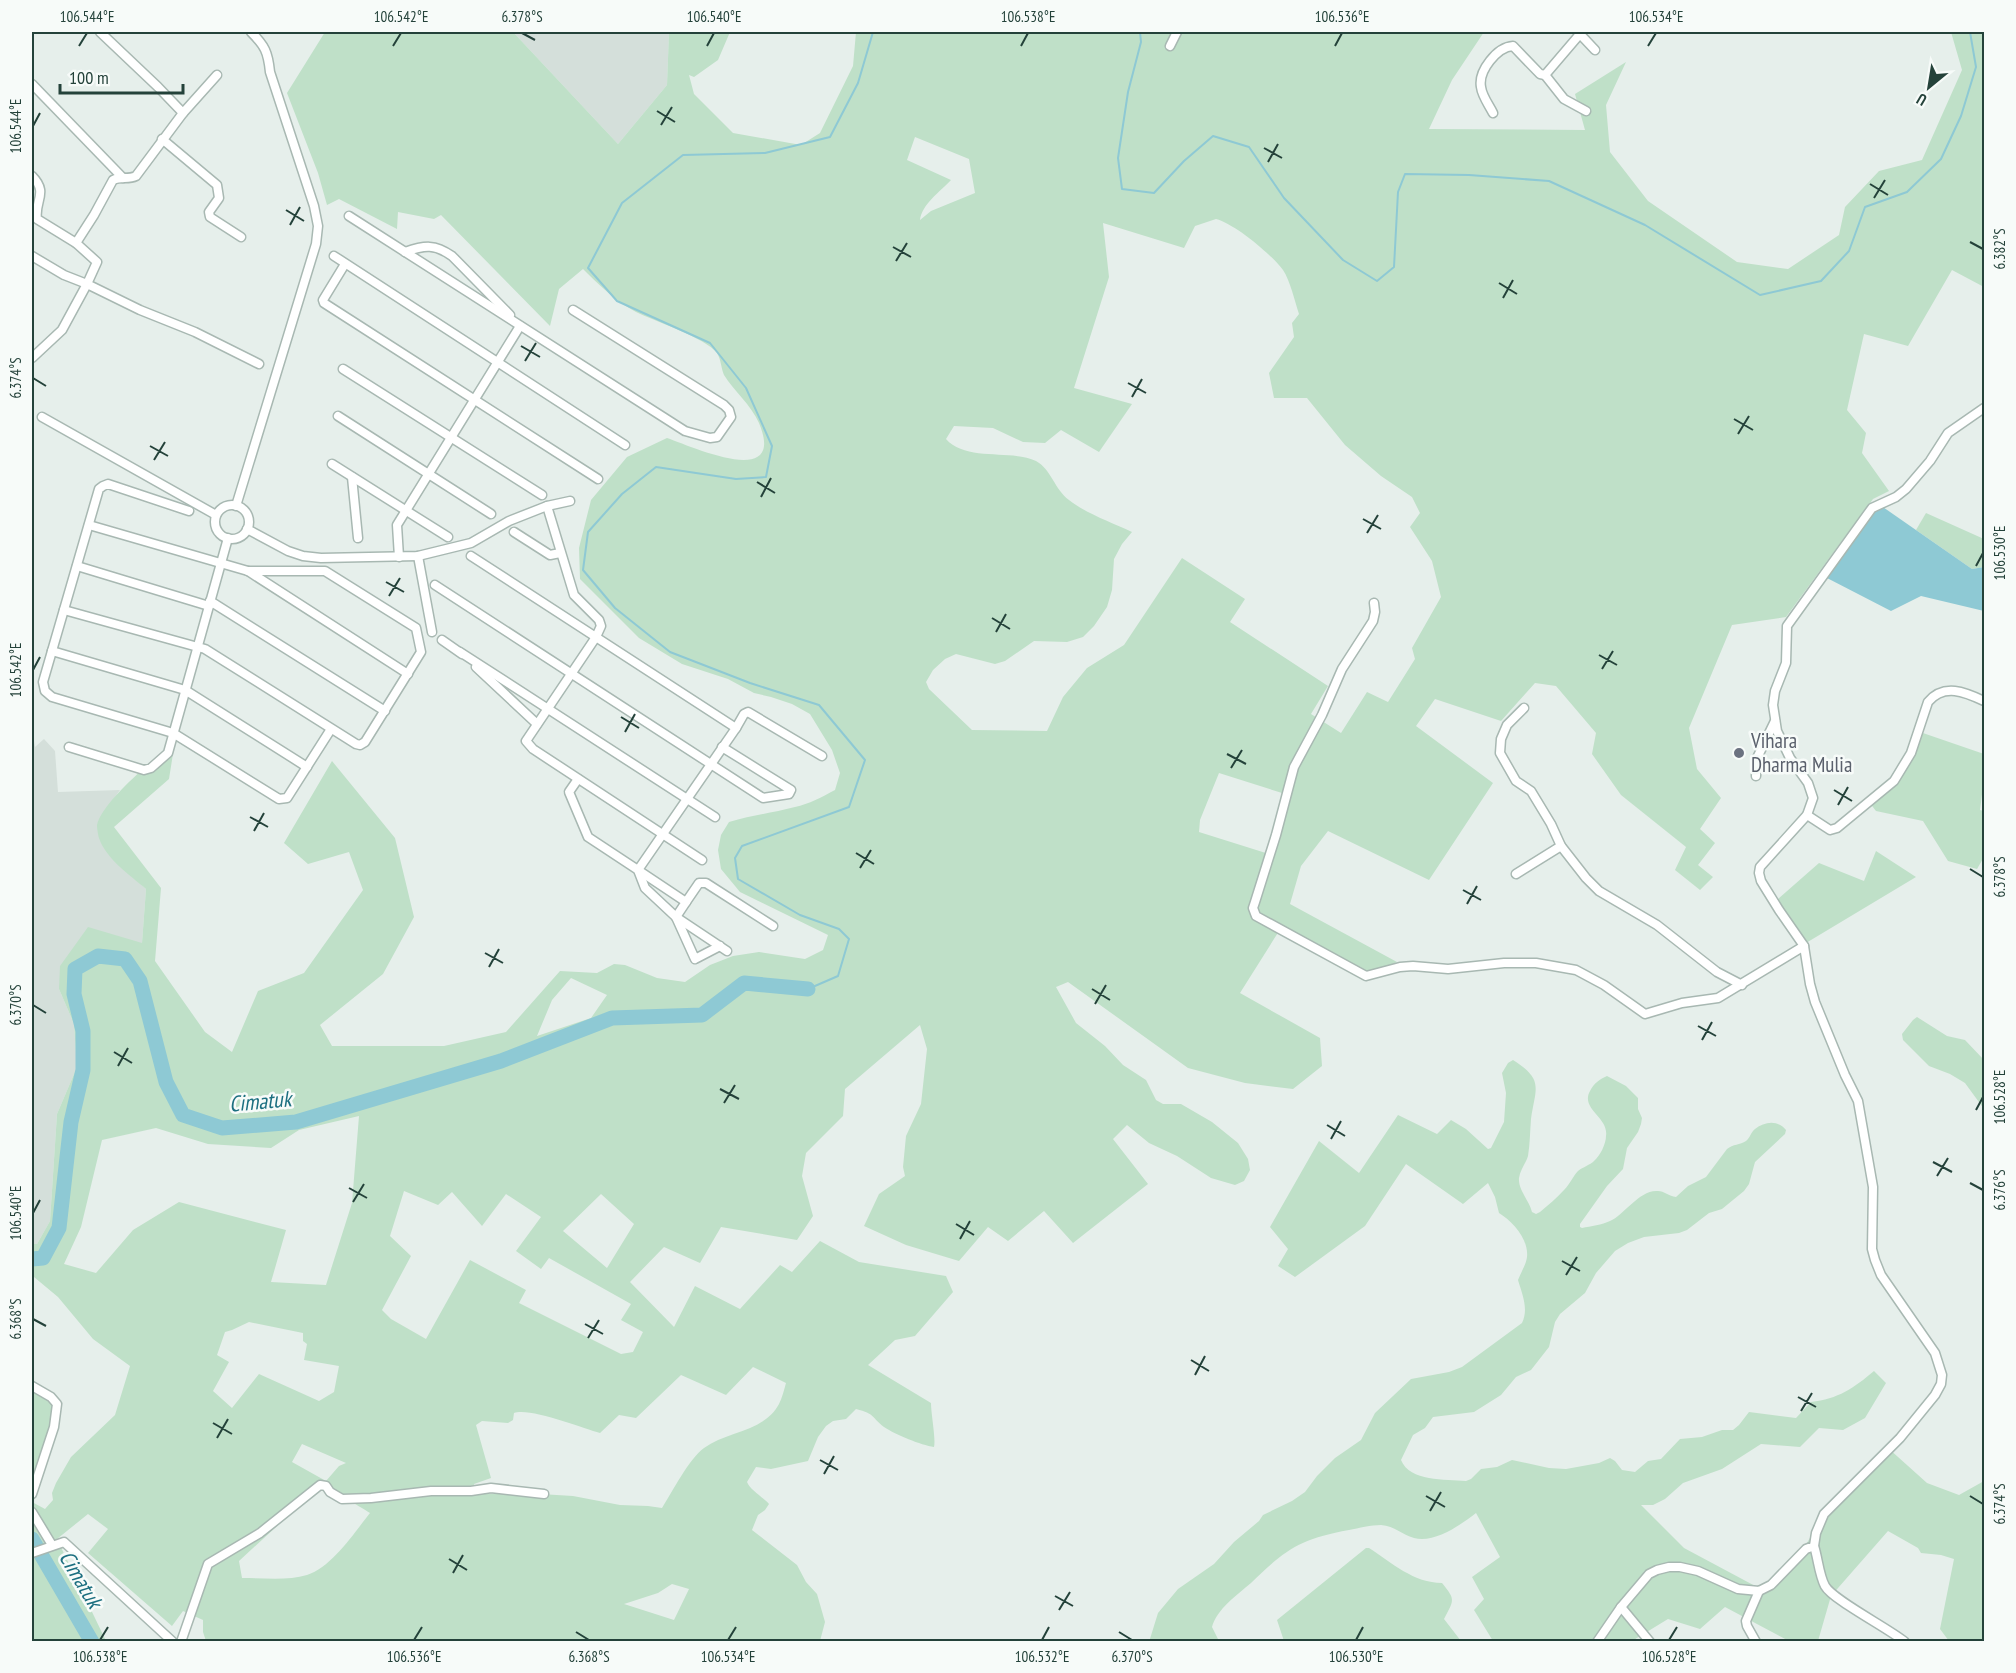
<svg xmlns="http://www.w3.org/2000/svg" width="2016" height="1673" font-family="'PT Sans Narrow',sans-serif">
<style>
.built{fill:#d4dfda}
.green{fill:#bfe0c8;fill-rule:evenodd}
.water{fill:#8ec9d4}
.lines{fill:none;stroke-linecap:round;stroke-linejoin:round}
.stream{stroke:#8ec9d4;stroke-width:2}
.river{stroke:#8ec9d4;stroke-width:15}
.minor-casing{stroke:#a8b8b2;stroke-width:11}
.minor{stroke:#fff;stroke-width:8}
.ticks{fill:none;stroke:#24423a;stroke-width:2}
.worship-dot{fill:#6b7280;stroke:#f7fbf9;stroke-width:2}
.labels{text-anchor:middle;stroke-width:5;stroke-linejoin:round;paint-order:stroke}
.worship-label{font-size:21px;fill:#5b616d;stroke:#f7fbf9;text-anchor:start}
.water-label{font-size:22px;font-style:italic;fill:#1c6f80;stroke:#f7fbf9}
.neatline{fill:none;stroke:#24423a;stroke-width:2}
.ticks-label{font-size:15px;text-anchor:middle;fill:#24423a}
</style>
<rect width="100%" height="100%" fill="#e6efeb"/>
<!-- built -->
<g class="built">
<polygon points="513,32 669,32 667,85 618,144"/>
<polygon points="32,729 35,747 44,739 55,751 58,792 120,790 102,815 112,858 146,889 142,943 59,989 74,1024 77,1067 57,1114 50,1221 37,1244 32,1244"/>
</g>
<!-- green -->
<g class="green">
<path d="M325,32H513L618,144L667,85L669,32H730L718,60L694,77L689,75L694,94L733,133L801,145L820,133L853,66L856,32H1484L1452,80L1429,129L1585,130L1575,94L1626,62L1606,105L1610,152L1648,201L1737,262L1788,269L1839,235L1845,207L1879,171L1922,160L1962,70L1951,32H1984V287L1952,270L1908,346L1864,334L1847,410L1866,433L1862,453L1889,491L1873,499L1864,512L1867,522L1863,528L1855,523L1786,617L1732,625L1689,728L1697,769L1721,798L1700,829L1715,843L1698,865L1713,877L1700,890L1675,870L1686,847L1621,795L1592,754L1596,733L1556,686L1535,683L1501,721L1435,699L1416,726L1493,783L1429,880L1328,831L1301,866L1290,904L1397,962L1369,975L1279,931L1240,993L1320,1038L1322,1066L1293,1089L1245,1083L1188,1068L1068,982L1056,987L1076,1023L1105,1046L1123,1065L1146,1080L1156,1100L1163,1104H1181L1212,1122L1238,1143L1248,1159L1250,1170L1244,1181L1235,1185L1211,1178L1177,1156L1149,1143L1127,1125L1113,1139L1148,1184L1073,1243L1044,1211L1008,1241L988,1227L959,1261L906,1245L864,1226L879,1194L905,1176L903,1167L906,1136L921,1104L927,1049L920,1025L845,1089L843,1116L806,1153L802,1176L813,1216L797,1240L721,1227L700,1263L664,1247L630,1282L674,1327L695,1286L740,1309L780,1265L792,1272L820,1241L859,1262L946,1276L953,1292L915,1336L895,1340L868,1365L931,1403C931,1414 936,1439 934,1447C921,1445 896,1435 884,1427C871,1417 876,1414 856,1409L846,1419L833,1421L826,1426L818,1437L808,1461L771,1469L756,1467L747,1482C750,1490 763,1497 769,1504L765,1510L758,1515L752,1530L797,1565L806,1582L817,1594L825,1622L820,1641H206L203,1632V1620L183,1611L172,1626L88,1553L108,1529L88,1514L57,1539L106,1641H32V1502L45,1509L53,1500L52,1493L56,1483L71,1457L115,1415L130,1366L93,1339L58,1297L34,1277H32V1244H37L50,1221L57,1114L77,1067L74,1024L59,989L60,966L88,927L142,943L146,889C130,875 106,859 99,838C98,835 97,828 97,825C102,801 157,757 175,741L169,779L114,827L161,888L155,961L205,1032L232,1052L258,991L304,973L363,890L349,852L308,864L284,843L332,761L395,838L414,917L383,974L320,1025L332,1046H444L506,1032L560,971L597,973L614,964L625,965L657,978L685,982L710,965L733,956L759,952L805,959L823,950L828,935L740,892L721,869L718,850L721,835L729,822C752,815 772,813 795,807C809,804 822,797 835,790L840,773L832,750L810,714L792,704L771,697L754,693L728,679L682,664L639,638L580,579L579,548L591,500L627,457L667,438C693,447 787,490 759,423C751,405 734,391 724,375C721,368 721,359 717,353C706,338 654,321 636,312C616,301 599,285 583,269L559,289L550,326L441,215L434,219L398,212L397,229L339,199L327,205L318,173L287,93ZM915,137L969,159L975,193L931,211L920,220C922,204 940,192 951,180L907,160ZM1216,219C1235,224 1271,254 1283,270C1290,280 1295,302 1299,314L1292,323L1294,337L1269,373L1274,398H1307L1345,445L1381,476L1412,497L1420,513L1410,527L1432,561L1441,597L1412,648L1415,659L1388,702L1367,692L1341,733L1311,714L1328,686L1230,622L1245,599L1182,558L1124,645L1087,668L1063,697L1047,731L972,730L929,689L926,682L933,670L945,659L956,654L995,664L1005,661L1034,641L1067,642L1083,637L1094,626L1107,607L1112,590L1114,559L1122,544L1132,532C1111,522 1087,514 1069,500C1055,490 1051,469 1036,461C1012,449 966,462 946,439L954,426L993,428L1023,442L1045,443L1061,430L1099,452L1132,404L1074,388L1109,277L1103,223L1184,248L1195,226ZM1219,773L1282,793L1269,854L1199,832L1200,820ZM571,978L607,995L591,1018L537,1036L552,1000ZM359,1116L352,1203L326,1285L271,1282L286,1230L179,1202L133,1230L96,1273L64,1264L81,1227L102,1140L156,1128L208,1144L271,1148L299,1130ZM404,1191L438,1205L452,1192L482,1226L506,1194L541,1217L516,1251L541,1269L549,1258L631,1304L621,1320L643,1332L633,1352L621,1354L519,1303L526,1290L470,1260L426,1339L391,1319L382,1310L411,1256L390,1236ZM601,1194L634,1224L607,1268L563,1231ZM249,1322L303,1333V1341L307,1344L304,1360L339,1366L334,1392L319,1401L259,1374L232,1408L213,1391L229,1362L217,1355L225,1332L232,1330ZM753,1367L786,1383C784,1390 782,1398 779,1404C764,1432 727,1431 704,1448C689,1459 672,1492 662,1508L648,1506L620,1505L573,1496L524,1493L476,1494L474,1484L491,1478L476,1425L482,1421L508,1423L513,1420L514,1413C529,1407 583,1428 600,1433L619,1415L636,1418L681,1375L726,1395ZM302,1444L346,1463L339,1466L326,1481L292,1462ZM326,1481C332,1492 358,1505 370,1513C354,1533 332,1567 307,1575C288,1581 263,1578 242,1578L239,1561ZM672,1584L689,1589L674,1620L624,1604L658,1593Z"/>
<polygon points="1926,513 1984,539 1984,567 1972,569 1916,530"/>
<polygon points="1920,732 1984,754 1984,779 1980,810 1984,811 1984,857 1977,869 1948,861 1923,821 1876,811 1866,798 1899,777"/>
<polygon points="1876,851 1916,877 1801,946 1777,900 1819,863 1864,881"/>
<polygon points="1917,1017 1947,1036 1965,1040 1984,1060 1984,1109 1965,1083 1950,1074 1929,1066 1903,1040 1902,1034 1913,1020"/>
<path d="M1513,1060C1545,1080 1535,1089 1531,1119C1530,1131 1530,1144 1528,1156C1526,1163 1520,1170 1519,1178C1518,1190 1529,1200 1532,1212L1536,1214L1540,1212C1548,1205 1557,1198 1564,1190C1570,1184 1573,1176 1578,1171C1583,1167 1590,1165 1594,1161C1600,1156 1606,1144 1606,1136C1609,1117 1580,1109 1590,1091C1594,1083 1600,1079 1607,1076L1626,1086L1638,1098V1109L1642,1118L1641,1124L1638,1132L1627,1148L1623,1169L1607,1186L1580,1224V1227L1582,1228C1591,1226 1602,1225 1610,1221C1624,1215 1640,1189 1658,1191C1664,1191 1669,1196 1676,1197L1688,1186L1706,1177L1727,1149C1733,1144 1740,1145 1746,1141C1750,1138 1751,1132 1755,1129C1765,1121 1778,1120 1786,1130L1785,1134L1755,1162L1749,1184L1744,1191L1722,1209L1709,1213L1687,1230L1679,1233L1644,1237L1628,1243L1615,1251L1596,1273L1585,1293L1560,1314L1555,1322L1549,1347L1531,1370L1516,1377L1501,1395L1474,1412L1433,1417L1425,1428L1413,1435L1401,1460C1410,1482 1445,1479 1466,1481L1471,1479L1481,1469L1497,1467L1512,1460L1549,1468L1566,1469L1599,1463L1610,1458L1615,1461L1622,1470L1635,1472L1648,1461L1661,1459L1680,1439L1702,1437L1722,1430H1733L1739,1425L1749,1412L1796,1418L1811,1402C1838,1399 1854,1388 1874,1371L1886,1383L1865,1418L1843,1430L1819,1428L1800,1447L1761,1444L1722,1469L1683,1483L1665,1499L1653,1505H1641L1684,1548L1757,1587L1766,1583L1805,1546L1810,1538L1823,1508L1871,1471L1888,1448L1927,1483L1959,1495L1984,1481V1641H1949L1940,1629L1954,1559L1941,1555L1921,1553L1918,1548L1888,1531L1831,1596L1818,1641H1789L1725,1607L1700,1629L1668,1619L1632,1641L1519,1642L1517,1639L1493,1641L1474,1610L1484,1599L1472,1577L1500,1557L1476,1513C1462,1524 1434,1544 1414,1538C1402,1535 1395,1526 1381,1525C1371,1525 1359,1528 1349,1530C1300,1539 1286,1549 1251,1583C1237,1595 1217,1609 1212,1627L1219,1641L1149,1642L1158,1613L1178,1589L1214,1564L1234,1542L1259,1521L1263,1515L1292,1501L1305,1492L1317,1476L1335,1458L1361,1440L1375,1413L1411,1379L1449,1372L1462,1367L1522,1323C1529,1309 1522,1294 1518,1280C1521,1272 1526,1265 1527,1257C1529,1239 1512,1221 1499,1213L1495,1197L1488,1183L1463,1204L1406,1164L1365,1226L1295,1277L1278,1266L1288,1249L1270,1227L1319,1141L1359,1173L1398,1115L1437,1134L1451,1120L1466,1129L1488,1149L1491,1148L1504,1122L1506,1093L1502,1073L1508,1063Z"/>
<polygon points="32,1387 51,1397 57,1412 32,1477"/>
<path d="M1366,1548H1369C1392,1563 1414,1583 1442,1583C1456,1600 1454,1600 1444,1619L1461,1641H1284L1277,1620Z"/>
</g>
<!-- water -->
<polygon class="water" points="1880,505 1972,569 1984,567 1984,611 1921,596 1891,611 1827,578"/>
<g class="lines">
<!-- stream -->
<g class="stream">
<polyline points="1140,32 1141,42 1128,92 1118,158 1122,189 1154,193 1184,161 1213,136 1249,147 1284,198 1343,260 1377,281 1394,267 1398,192 1405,174 1469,175 1549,181 1645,225 1760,295 1821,281 1849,251 1865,207 1907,192 1941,159 1961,116 1976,67 1970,32"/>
<polyline points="808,989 838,976 849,939 839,929 800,915 738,879 735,858 742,846 849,807 865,760 819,705 750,683 670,652 615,608 583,570 588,532 622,494 656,467 736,479 766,477 772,446 746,388 710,343 617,301 588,268 622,203 683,155 765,153 830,137 858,83 873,32"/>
</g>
<!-- river -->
<g class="river">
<polyline points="32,1259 43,1258 59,1228 71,1122 83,1070 83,1031 74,994 75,969 98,956 125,959 140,981 166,1082 183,1115 222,1128 296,1122 501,1061 612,1018 702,1015 744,983 808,989"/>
<polyline points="32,1539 92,1642"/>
</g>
<defs>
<g id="minor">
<polyline points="100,32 158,87 183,113 217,75"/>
<polyline points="1578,32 1595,50"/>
<polyline points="1170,46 1177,32"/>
<polyline points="1545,75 1564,99 1586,111"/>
<polyline points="32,84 123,178"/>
<path d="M1493,113C1489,105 1482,96 1481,87C1478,71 1497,47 1513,46L1540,74L1545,75L1580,34"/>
<polyline points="162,139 217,185 219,198 209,212 210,217 241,237"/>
<path d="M32,176C49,193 34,201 37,219L76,243L97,262L87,284L62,330L32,358"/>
<polyline points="349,216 685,431 710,438 717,437 731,417 729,410 724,405 573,310"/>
<path d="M76,243L94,215L113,180C121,176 128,180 136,176L183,113"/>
<path d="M405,252C425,245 435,244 452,256L510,315"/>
<polyline points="32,256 64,275 87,284 140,310 195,332 259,364"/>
<polyline points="334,256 625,445"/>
<polyline points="345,264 323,300 324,303 598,479"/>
<polyline points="343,369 542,495"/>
<polyline points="338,416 491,514"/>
<polyline points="42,417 216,515"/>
<polyline points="332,464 448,537"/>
<polyline points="352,477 358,538"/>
<circle cx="232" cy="522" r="17"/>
<path d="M236,506L316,244L318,226L314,206L270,72C268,52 265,46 251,32"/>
<polyline points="547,506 574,595 599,620 601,626 596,637 526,741 533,749 702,860"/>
<polyline points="189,511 108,484 103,486 99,489 43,682 45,691 52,697 173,733 279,799 287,798 331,729"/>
<polyline points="89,525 248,571 408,674"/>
<polyline points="247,529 288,551 303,556 321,558 418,556 471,543 509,521 547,506 570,501"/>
<polyline points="514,532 550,555 560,553"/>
<polyline points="418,556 432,632"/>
<polyline points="471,556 736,728 638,870 686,902 676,917 695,959 720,946"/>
<polyline points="399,557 397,525 520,326"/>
<polyline points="77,566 209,606"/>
<polyline points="435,585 763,798 789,794 791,790 722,747"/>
<polyline points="210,601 385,711"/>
<polyline points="1374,603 1375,612 1373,621 1342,669 1322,715 1294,767 1276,835 1255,902 1253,908 1256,916 1366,976 1400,967 1413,966 1448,969 1504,963 1536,963 1576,970 1604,985 1645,1014 1682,1003 1718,998 1804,946"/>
<polyline points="64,610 205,649 356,744 360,745 365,742 421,652 416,628 325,571 248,571"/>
<polyline points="442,640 462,654"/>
<polyline points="52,651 185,690 307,767"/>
<polyline points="460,652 715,817"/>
<polyline points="476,667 537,724"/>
<polyline points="1524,708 1507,725 1501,739 1500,753 1516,781 1531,791 1551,824 1561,846 1586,878 1599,891 1657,925 1717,972 1742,985"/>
<polyline points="736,728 744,714 748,712 822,756"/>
<polyline points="69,747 144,770 151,768 168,753 228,538"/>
<polyline points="1756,776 1757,758 1775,721"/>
<polyline points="578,779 569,792 588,837 638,870 645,888 676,917 727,951"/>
<path d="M1807,815L1830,830L1837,828L1894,781L1911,753L1928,702C1944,683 1965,692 1984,701"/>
<polyline points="1516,874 1561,846"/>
<polyline points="686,902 699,883 706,883 773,926"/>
<polyline points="32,1386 51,1397 57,1404 54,1427 32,1494"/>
<polyline points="32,1512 52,1545"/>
<path d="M1814,1546C1818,1558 1819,1575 1825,1586C1833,1600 1888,1628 1905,1642"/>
<polyline points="32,1553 64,1542 173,1642"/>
<polyline points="1621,1607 1650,1642"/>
<polyline points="181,1642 208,1564 260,1533 320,1485 326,1486 330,1492 342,1499 371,1498 431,1491 471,1491 491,1488 544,1494"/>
<polyline points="1597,1642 1621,1607 1649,1574 1657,1570 1669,1567 1680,1567 1698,1571 1738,1589 1759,1591 1771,1585 1806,1549 1814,1546 1816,1533 1824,1514 1900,1438 1935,1395 1941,1384 1942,1375 1935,1353 1881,1275 1875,1260 1872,1249 1873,1187 1858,1101 1845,1075 1815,1002 1810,984 1804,946 1779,910 1761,881 1759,873 1760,867 1807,815 1813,798 1808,783 1790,758 1777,731 1773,705 1775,691 1786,663 1787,626 1872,508 1896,497 1906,489 1930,461 1948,433 1984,408"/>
<polyline points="1756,1642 1747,1626 1746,1621 1759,1591"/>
</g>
</defs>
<!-- minor casing -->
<use href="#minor" class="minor-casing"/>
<!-- minor -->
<use href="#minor" class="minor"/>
</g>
<!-- ticks -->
<path class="ticks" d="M522,33L535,40M79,46L87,33M393,46L401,33M707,46L714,33M1021,46L1028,33M1335,46L1342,33M1648,46L1656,33M657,111L675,122M661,125L672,107M33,126L40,113M1264,148L1282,158M1268,162L1278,144M1870,184L1888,195M1874,198L1885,180M286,210L304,221M290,225L300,207M1970,242L1983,249M893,247L911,257M896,261L907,243M1499,283L1517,294M1503,298L1513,280M521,346L540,357M525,361L536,343M33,378L46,386M1128,383L1146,393M1132,397L1142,379M1734,419L1753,430M1738,434L1749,416M150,446L168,456M154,460L165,442M757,482L775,493M761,497L771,478M1363,519L1381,529M1367,533L1378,515M1976,566L1983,553M386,582L404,592M389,596L400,578M992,618L1010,629M996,632L1006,614M1599,655L1617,665M1602,669L1613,651M33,670L40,657M621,717L639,728M625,732L635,714M1227,754L1246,764M1231,768L1242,750M1834,790L1852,801M1838,805L1848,787M250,817L268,827M254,831L264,813M856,853L874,864M860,868L871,850M1970,869L1983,877M1463,890L1481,900M1467,904L1477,886M485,953L503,963M489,967L499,949M1092,989L1110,1000M1095,1004L1106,985M33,1005L46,1013M1698,1026L1716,1036M1702,1040L1712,1022M114,1052L132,1063M118,1066L128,1048M720,1089L739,1099M724,1103L735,1085M1976,1110L1983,1097M1327,1125L1345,1136M1331,1139L1341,1121M1933,1162L1952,1172M1937,1176L1948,1158M1970,1183L1983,1190M349,1188L367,1198M353,1202L364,1184M33,1213L40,1200M956,1224L974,1235M960,1239L970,1221M1562,1261L1580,1271M1566,1275L1577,1257M33,1319L46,1326M585,1324L603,1334M588,1338L599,1320M1191,1360L1209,1371M1195,1375L1205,1356M1798,1397L1816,1407M1801,1411L1812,1393M213,1423L232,1434M217,1438L228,1419M820,1460L838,1470M824,1474L834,1456M1426,1496L1445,1507M1970,1496L1983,1504M1430,1511L1441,1492M449,1559L467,1570M453,1573L463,1555M1055,1596L1073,1606M1059,1610L1070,1592M576,1632L589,1640M1119,1632L1132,1640M100,1640L108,1627M414,1640L422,1627M728,1640L736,1627M1042,1640L1049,1627M1356,1640L1363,1627M1669,1640L1677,1627"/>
<!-- markers -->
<circle class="worship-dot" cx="1739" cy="753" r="6"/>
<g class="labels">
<!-- worship labels -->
<g class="worship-label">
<text x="1751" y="748">Vihara<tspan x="1751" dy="24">Dharma Mulia</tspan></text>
</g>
<!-- water labels -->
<g class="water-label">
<text transform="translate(260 1101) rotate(-5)" y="8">Cimatuk</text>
<text transform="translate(81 1579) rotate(59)" y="8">Cimatuk</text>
</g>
</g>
<!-- border -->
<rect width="2016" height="1673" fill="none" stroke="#f7fbf9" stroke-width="66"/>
<!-- north arrow -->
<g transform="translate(1929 87) rotate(210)" stroke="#f7fbf9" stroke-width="4.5" paint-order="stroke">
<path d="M0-4.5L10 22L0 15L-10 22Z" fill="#24423a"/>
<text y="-9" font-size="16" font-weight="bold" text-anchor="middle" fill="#24423a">U</text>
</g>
<!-- scale -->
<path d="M60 84v9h123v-9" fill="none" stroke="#24423a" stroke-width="3"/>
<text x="69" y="84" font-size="18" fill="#24423a" stroke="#f7fbf9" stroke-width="4.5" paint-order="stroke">100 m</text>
<rect x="33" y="33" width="1950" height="1607" class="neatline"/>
<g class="ticks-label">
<text x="87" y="22">106.544°E</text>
<text x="401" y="22">106.542°E</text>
<text x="522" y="22">6.378°S</text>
<text x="714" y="22">106.540°E</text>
<text x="1028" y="22">106.538°E</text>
<text x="1342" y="22">106.536°E</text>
<text x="1656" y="22">106.534°E</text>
<text transform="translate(16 126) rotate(-90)" y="5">106.544°E</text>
<text transform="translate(2000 249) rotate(-90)" y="5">6.382°S</text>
<text transform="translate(16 378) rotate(-90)" y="5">6.374°S</text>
<text transform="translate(2000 553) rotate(-90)" y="5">106.530°E</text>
<text transform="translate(16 670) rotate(-90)" y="5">106.542°E</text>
<text transform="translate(2000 877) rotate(-90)" y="5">6.378°S</text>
<text transform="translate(16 1005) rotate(-90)" y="5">6.370°S</text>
<text transform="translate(2000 1097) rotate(-90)" y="5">106.528°E</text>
<text transform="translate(2000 1190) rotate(-90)" y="5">6.376°S</text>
<text transform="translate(16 1213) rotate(-90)" y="5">106.540°E</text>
<text transform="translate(16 1319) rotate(-90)" y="5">6.368°S</text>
<text transform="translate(2000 1504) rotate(-90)" y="5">6.374°S</text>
<text x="100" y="1662">106.538°E</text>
<text x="414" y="1662">106.536°E</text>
<text x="589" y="1662">6.368°S</text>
<text x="728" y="1662">106.534°E</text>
<text x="1042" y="1662">106.532°E</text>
<text x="1132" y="1662">6.370°S</text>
<text x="1356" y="1662">106.530°E</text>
<text x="1669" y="1662">106.528°E</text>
</g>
</svg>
